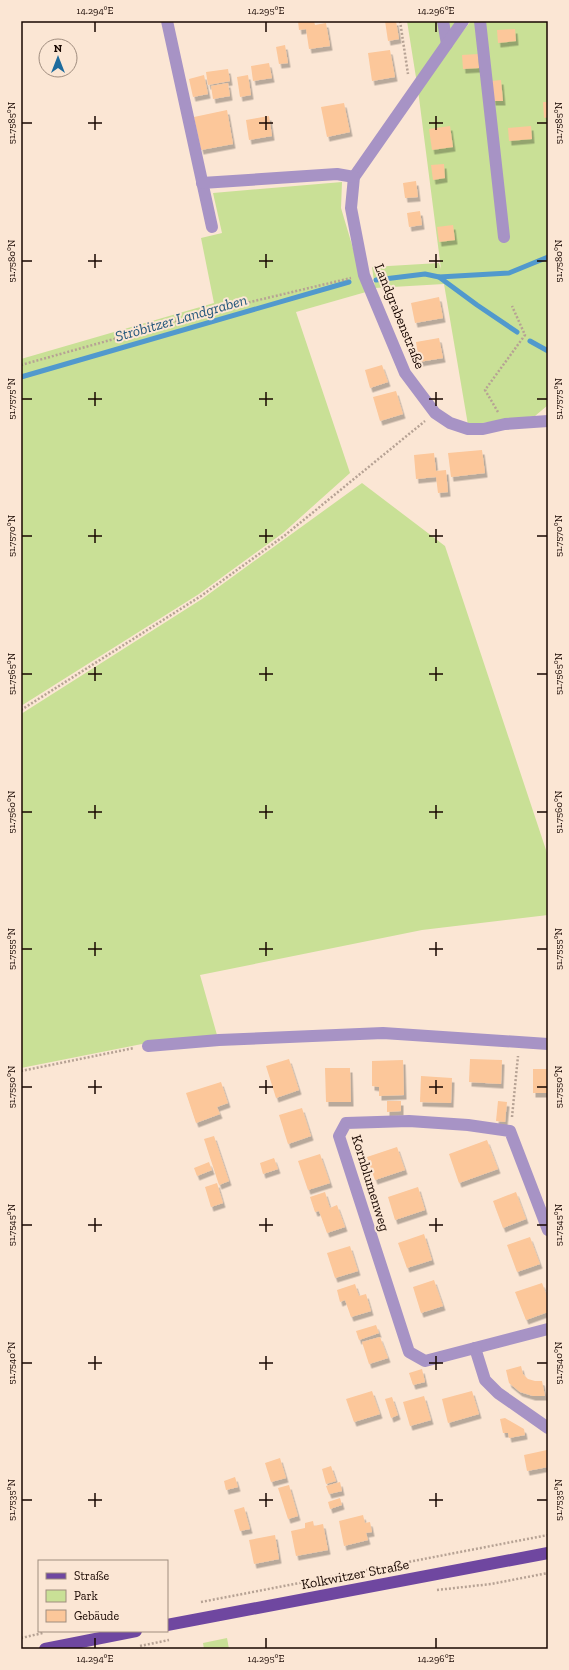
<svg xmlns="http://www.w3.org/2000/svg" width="569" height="1670" font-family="'Zilla Slab',serif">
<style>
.green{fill:#c9e096}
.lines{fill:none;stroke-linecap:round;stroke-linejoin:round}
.stream{stroke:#5199cd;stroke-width:5}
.building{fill:#fcc79a;filter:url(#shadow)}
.path{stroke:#b6a294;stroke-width:2.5;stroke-dasharray:2 2;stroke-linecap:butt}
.minor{stroke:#a793c5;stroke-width:12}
.major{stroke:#6f47a0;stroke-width:12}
.ticks{fill:none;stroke:#180700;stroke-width:1.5}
.labels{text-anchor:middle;stroke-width:4;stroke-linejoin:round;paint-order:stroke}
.street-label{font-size:14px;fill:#180700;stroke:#fbe6d4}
.water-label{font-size:15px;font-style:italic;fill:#22567b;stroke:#fbe6d4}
.neatline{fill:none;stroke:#180700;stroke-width:1.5}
.ticks-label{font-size:10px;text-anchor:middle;fill:#180700}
</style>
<defs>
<filter id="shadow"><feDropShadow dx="2.5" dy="4.5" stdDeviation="0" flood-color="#0004"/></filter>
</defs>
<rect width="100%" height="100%" fill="#fbe6d4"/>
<!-- green -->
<g class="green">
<polygon points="407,21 462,21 422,84 471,21 548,21 548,405 535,416 468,425 444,284 375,288 372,267 439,263 441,269 418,90"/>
<polygon points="342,182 341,208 366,292 296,312 350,473 283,533 199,594 21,706 21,359 214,303 201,238 222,233 213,193"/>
<polygon points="362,483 445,546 548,856 548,915 422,930 200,975 217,1035 142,1044 21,1068 21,714 202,599"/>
<polygon points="227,1638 229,1649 204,1649 203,1643"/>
</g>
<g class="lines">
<!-- stream -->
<g class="stream">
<polyline points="439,277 509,273 548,257"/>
<polyline points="376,280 425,274 439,277 477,305 517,332"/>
<polyline points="530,341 548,351"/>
<polyline points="21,377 349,282"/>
</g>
</g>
<!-- building -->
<g class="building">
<polygon points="298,21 314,21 315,25 326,23 330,46 309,49 306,29 299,30"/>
<polygon points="385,21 396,21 399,39 388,41"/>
<polygon points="515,29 516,41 498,43 497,30"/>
<polygon points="285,45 288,63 279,64 276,47"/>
<polygon points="390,50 395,77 372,81 368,53"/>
<polygon points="478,54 479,68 463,69 462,55"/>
<polygon points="269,63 272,78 253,81 251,66"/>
<polygon points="228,69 230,81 208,85 206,72"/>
<polygon points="204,75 208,94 193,97 189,79"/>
<polygon points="248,75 251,95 240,97 237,77"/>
<polygon points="501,80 503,101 493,101 491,81"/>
<polygon points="228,83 230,96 213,99 211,86"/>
<polygon points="543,102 548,102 548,117 544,118"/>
<polygon points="344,103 350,132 327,137 321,107"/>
<polygon points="227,110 233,144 201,150 194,117"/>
<polygon points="269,116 272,136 249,140 246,120"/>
<polygon points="450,126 453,147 432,150 429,129"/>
<polygon points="531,126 532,139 509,141 508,128"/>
<polygon points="444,164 445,178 433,180 431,165"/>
<polygon points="416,181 418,197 405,198 403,183"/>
<polygon points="420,211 422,225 409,227 407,213"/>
<polygon points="453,225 455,240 439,242 437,227"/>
<polygon points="439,297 443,318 415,323 411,303"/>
<polygon points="439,338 443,358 419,362 416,342"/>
<polygon points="382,365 388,382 370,388 365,370"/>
<polygon points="396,391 403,414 380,421 373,397"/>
<polygon points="482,450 485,473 451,477 448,453"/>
<polygon points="434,453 436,471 446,470 448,492 438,493 436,477 416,479 414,455"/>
<polygon points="289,1059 299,1090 276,1098 266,1066"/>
<polygon points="470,1059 502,1060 501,1084 469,1082"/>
<polygon points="403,1060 404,1095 379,1096 379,1087 372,1086 372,1061"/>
<polygon points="325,1068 350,1068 351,1102 326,1102"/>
<rect x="533" y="1069" width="15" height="24"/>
<polygon points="421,1076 452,1078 451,1103 420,1102"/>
<polygon points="221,1082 228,1103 217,1107 220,1114 196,1123 186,1093"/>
<polygon points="387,1101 401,1101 401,1111 387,1112"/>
<polygon points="498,1101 507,1102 505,1122 496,1121"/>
<polygon points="302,1108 311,1136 288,1144 279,1115"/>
<polygon points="214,1136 229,1181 219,1185 204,1139"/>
<polygon points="487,1140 498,1169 459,1183 449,1154"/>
<polygon points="397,1147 405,1170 375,1180 367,1157"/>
<polygon points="320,1154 330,1183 308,1190 298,1161"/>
<polygon points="274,1158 278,1169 263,1174 260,1163"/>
<polygon points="209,1162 212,1170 197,1176 194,1168"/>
<polygon points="217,1183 223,1203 211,1207 205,1187"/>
<polygon points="418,1187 425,1210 395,1220 388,1197"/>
<polygon points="325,1192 330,1208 337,1205 345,1227 327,1233 319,1211 315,1212 310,1197"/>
<polygon points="516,1192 526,1219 503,1228 493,1201"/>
<polygon points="424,1234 432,1260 407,1268 398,1243"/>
<polygon points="530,1237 540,1264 517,1272 507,1245"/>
<polygon points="350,1246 358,1271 335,1278 327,1253"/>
<polygon points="434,1280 443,1306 421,1313 413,1287"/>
<polygon points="542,1283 548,1299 548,1312 526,1320 515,1292"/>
<polygon points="355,1284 359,1296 366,1294 371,1311 351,1317 345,1300 340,1302 337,1290"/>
<polygon points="376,1325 379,1333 359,1340 356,1331"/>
<polygon points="380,1337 388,1358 369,1364 362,1342"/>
<polygon points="521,1366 523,1374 528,1379 535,1381 542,1381 545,1396 533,1396 520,1392 509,1383 506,1370"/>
<polygon points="422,1369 425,1382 413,1385 409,1373"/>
<polygon points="372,1391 380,1414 354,1422 346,1399"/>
<polygon points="472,1391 479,1414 448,1423 442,1399"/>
<polygon points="424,1396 431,1420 410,1426 403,1402"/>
<polygon points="392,1397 398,1415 391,1418 385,1399"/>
<polygon points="505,1418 524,1429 525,1435 509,1438 508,1433 503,1433 500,1419"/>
<polygon points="547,1450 548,1467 527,1471 524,1455"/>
<polygon points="280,1458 286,1478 271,1482 265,1463"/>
<polygon points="331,1466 336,1481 326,1484 322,1469"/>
<polygon points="235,1477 238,1487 226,1490 224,1481"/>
<polygon points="340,1482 342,1491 329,1494 326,1486"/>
<polygon points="289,1485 298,1516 288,1519 278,1488"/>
<polygon points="340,1498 342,1505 330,1509 328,1502"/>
<polygon points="244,1507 250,1529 240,1531 234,1510"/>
<polygon points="363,1515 365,1523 370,1522 372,1532 366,1533 368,1540 344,1546 339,1521"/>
<polygon points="313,1521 314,1526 323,1524 328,1550 296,1556 291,1531 305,1528 305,1523"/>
<polygon points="275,1535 279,1559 254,1564 249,1540"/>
</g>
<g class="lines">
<!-- path -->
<g class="path">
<polyline points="400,21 408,74"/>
<polyline points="21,365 225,308 351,278"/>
<polyline points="498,412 485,390 525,335 512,306"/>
<polyline points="21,710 201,596 284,536 425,421"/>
<polyline points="21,1071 134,1048"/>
<polyline points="512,1117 518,1056"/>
<polyline points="437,1590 491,1584 548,1573"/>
<polyline points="201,1602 548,1535"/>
<polyline points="21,1638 43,1633"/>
<polyline points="140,1646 169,1640"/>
</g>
<!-- minor -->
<g class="minor">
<polyline points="167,21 212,227"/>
<polyline points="443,21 447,44"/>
<polyline points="463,21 354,177 351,208 364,275 405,373 435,413 450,423 468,429 483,429 505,424 548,421"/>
<polyline points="480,21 504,237"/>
<polyline points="202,183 337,174 354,177"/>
<polyline points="148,1046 219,1040 383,1033 548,1044"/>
<polyline points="548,1230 510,1131 468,1125 409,1121 346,1123 339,1136 409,1352 425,1361 548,1329"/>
<polyline points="475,1348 485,1380 498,1393 548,1428"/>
</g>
<!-- major -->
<g class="major">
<polyline points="167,1625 548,1553"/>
<polyline points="45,1649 136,1631"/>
</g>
</g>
<!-- ticks -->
<path class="ticks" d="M95,22V32M266,22V32M436,22V32M95,116V130M266,116V130M436,116V130M22,123H32M88,123H102M259,123H273M429,123H443M537,123H547M95,254V268M266,254V268M436,254V268M22,261H32M88,261H102M259,261H273M429,261H443M537,261H547M95,392V406M266,392V406M436,392V406M22,399H32M88,399H102M259,399H273M429,399H443M537,399H547M95,529V543M266,529V543M436,529V543M22,536H32M88,536H102M259,536H273M429,536H443M537,536H547M95,667V681M266,667V681M436,667V681M22,674H32M88,674H102M259,674H273M429,674H443M537,674H547M95,805V819M266,805V819M436,805V819M22,812H32M88,812H102M259,812H273M429,812H443M537,812H547M95,942V956M266,942V956M436,942V956M22,949H32M88,949H102M259,949H273M429,949H443M537,949H547M95,1080V1094M266,1080V1094M436,1080V1094M22,1087H32M88,1087H102M259,1087H273M429,1087H443M537,1087H547M95,1218V1232M266,1218V1232M436,1218V1232M22,1225H32M88,1225H102M259,1225H273M429,1225H443M537,1225H547M95,1356V1370M266,1356V1370M436,1356V1370M22,1363H32M88,1363H102M259,1363H273M429,1363H443M537,1363H547M95,1493V1507M266,1493V1507M436,1493V1507M22,1500H32M88,1500H102M259,1500H273M429,1500H443M537,1500H547M95,1638V1648M266,1638V1648M436,1638V1648"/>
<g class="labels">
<!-- street labels -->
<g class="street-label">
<text transform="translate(400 316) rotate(68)" y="5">Landgrabenstraße</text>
<text transform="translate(371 1183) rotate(73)" y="5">Kornblumenweg</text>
<text transform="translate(355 1574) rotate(-11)" y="5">Kolkwitzer Straße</text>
</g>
<!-- water labels -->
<g class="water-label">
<text transform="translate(181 318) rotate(-16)" y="5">Ströbitzer Landgraben</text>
</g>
</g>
<!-- border -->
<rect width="569" height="1670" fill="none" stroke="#fbe6d4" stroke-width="44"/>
<!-- legend -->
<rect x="38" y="1560" width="130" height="72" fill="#fbe6d4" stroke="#a08d7f"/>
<rect x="46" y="1573" width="20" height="6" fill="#6f47a0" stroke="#a08d7f"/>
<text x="74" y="1580" font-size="12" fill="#180700">Straße</text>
<rect x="46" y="1590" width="20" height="12" fill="#c9e096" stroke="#a08d7f"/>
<text x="74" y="1600" font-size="12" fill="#180700">Park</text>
<rect x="46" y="1610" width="20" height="12" fill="#fcc79a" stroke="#a08d7f"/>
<text x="74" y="1620" font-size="12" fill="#180700">Gebäude</text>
<!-- north arrow -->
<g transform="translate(58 58)"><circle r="19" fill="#fbe6d4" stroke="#a08d7f"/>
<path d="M0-3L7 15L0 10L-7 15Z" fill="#1d6b9d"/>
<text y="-6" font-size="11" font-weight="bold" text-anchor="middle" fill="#180700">N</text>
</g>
<rect x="22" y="22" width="525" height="1626" class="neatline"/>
<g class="ticks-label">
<text x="95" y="14">14.294°E</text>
<text x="266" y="14">14.295°E</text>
<text x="436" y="14">14.296°E</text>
<text transform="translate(11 123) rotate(-90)" y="4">51.7585°N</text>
<text transform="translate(558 123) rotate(-90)" y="4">51.7585°N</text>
<text transform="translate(11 261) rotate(-90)" y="4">51.7580°N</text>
<text transform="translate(558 261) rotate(-90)" y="4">51.7580°N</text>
<text transform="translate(11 399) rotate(-90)" y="4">51.7575°N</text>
<text transform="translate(558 399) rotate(-90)" y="4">51.7575°N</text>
<text transform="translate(11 536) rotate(-90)" y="4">51.7570°N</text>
<text transform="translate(558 536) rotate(-90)" y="4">51.7570°N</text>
<text transform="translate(11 674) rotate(-90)" y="4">51.7565°N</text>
<text transform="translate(558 674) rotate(-90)" y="4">51.7565°N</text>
<text transform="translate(11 812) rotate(-90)" y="4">51.7560°N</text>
<text transform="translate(558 812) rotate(-90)" y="4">51.7560°N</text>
<text transform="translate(11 949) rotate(-90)" y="4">51.7555°N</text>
<text transform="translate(558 949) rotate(-90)" y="4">51.7555°N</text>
<text transform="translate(11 1087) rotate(-90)" y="4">51.7550°N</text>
<text transform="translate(558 1087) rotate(-90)" y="4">51.7550°N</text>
<text transform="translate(11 1225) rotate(-90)" y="4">51.7545°N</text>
<text transform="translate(558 1225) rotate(-90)" y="4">51.7545°N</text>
<text transform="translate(11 1363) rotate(-90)" y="4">51.7540°N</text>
<text transform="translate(558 1363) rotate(-90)" y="4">51.7540°N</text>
<text transform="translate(11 1500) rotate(-90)" y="4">51.7535°N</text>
<text transform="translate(558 1500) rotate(-90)" y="4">51.7535°N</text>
<text x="95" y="1662">14.294°E</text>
<text x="266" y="1662">14.295°E</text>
<text x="436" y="1662">14.296°E</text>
</g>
</svg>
